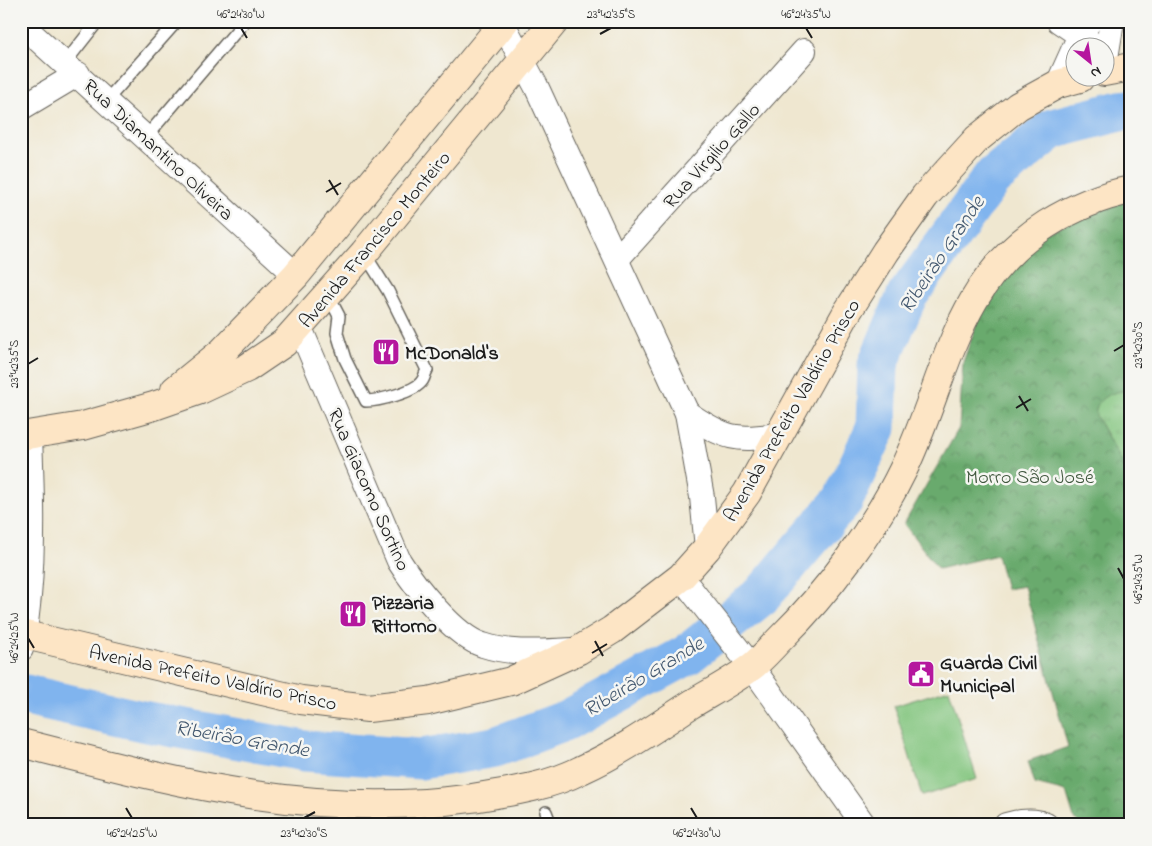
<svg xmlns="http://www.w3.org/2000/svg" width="1152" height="846" font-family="'Indie Flower',sans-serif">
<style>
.forest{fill:url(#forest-crowns);stroke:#426344}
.park{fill:url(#park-tufts);stroke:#4f704d}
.pitch{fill:#82c57e;stroke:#4f704d}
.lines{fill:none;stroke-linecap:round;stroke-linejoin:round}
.river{stroke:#80b4ee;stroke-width:41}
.lane-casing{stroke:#66635b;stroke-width:14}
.street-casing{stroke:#66635b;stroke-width:26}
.secondary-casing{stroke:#66635b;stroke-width:30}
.path{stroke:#66635b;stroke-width:3;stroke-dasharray:4 4;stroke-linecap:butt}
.lane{stroke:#fff;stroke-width:11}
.street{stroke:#fff;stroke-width:24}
.secondary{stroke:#fde5c5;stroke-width:28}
.ticks{fill:none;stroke:#1c1c1c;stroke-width:2}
.labels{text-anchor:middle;stroke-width:5;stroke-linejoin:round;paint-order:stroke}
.street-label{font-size:20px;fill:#1c1c1c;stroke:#f6f6f2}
.poi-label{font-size:20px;font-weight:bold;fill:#1c1c1c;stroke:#f6f6f2;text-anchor:start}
.park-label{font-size:20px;fill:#40573e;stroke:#f6f6f2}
.water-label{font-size:21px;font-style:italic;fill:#445970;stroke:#f6f6f2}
.neatline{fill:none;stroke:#1c1c1c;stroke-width:2}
.ticks-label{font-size:12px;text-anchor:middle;fill:#1c1c1c}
</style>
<defs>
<pattern id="forest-crowns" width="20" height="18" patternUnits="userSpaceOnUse" patternTransform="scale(1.25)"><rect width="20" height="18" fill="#69aa6d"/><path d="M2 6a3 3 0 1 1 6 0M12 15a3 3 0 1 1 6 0" fill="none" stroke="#568a59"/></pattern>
<pattern id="park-tufts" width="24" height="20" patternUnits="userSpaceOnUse" patternTransform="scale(1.25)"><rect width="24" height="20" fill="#82c57e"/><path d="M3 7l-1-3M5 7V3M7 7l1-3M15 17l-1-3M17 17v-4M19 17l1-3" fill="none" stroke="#70a96c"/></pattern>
</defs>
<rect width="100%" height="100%" fill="#f6f6f2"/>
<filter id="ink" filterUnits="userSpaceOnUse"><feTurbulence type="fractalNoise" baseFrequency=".02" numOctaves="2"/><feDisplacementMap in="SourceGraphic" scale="10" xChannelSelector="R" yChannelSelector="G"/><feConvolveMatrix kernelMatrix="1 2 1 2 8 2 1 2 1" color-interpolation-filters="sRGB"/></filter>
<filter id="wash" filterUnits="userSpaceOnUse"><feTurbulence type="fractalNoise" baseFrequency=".0096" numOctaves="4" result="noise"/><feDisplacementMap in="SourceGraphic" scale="20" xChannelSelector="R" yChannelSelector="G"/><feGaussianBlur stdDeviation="1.12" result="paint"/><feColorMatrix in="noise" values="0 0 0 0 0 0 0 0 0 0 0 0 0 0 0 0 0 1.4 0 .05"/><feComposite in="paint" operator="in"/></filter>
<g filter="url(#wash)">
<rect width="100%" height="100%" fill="#efe7d0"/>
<!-- forest -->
<polygon class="forest" points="1131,194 1131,395 1123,391 1101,425 1131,478 1131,825 1081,825 1074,818 1066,792 1035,784 1028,761 1068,747 1024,586 1006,589 997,555 938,569 904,524 959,428 963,362 982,309 1001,281 1041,235"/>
<!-- park -->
<path class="park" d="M1123,391L1131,395V478L1096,416C1094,400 1108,393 1123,391Z"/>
<!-- pitch -->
<polygon class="pitch" points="949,689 977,779 922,796 894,706"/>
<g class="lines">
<!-- river -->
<polyline class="river" points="26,695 142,721 305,751 421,759 495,747 565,721 687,655 762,595 843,500 876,428 878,364 907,296 992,178 1052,129 1120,111 1131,110"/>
</g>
</g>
<g filter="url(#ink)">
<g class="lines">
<defs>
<g id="lane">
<polyline points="65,63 98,21"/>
<polyline points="106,101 177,21"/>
<polyline points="146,137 245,21"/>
<path d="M328,295L339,316L337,333L345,359L366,401C378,401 415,392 422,381C424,379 425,373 427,370L388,291L364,253"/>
<polyline points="546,812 551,825"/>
</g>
<g id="street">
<polyline points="1059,21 1099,48"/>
<polyline points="21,24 296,275"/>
<polyline points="503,24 536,86 687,413 702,497 707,548"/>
<polyline points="1107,52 1112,21"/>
<polyline points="1058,84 1080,35 1090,21"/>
<polyline points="21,108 78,74"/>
<polyline points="617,259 804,51"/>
<path d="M300,328L399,561C414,585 455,637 483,645C513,655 544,651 575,650"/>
<path d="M687,413C725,439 736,442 781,434"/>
<polyline points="681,577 752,667 864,825"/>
<path d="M21,649C26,631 27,614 29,596C34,542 32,489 30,435"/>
<path d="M1006,825C1017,822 1035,819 1046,825"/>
</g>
<g id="secondary">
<polyline points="1104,72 1131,67"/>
<polyline points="175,390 222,352 296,275 505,21"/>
<polyline points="21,436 83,426 154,406 200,390 247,368 284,343 364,253 555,21"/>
<polyline points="21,634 301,700 368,708 428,701 511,681 579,650 612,630 681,577 707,548 747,493 846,314 886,251 925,196 977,139 1018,106 1058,84 1080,78"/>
<path d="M21,743C175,782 312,820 472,798C509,792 548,787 581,770C619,753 655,728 690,705C710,693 731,682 750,668C761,660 771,648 780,639C828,592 875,528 904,468C947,378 954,282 1047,224C1073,208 1100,196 1131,190"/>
</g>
</defs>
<!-- lane casing -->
<use href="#lane" class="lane-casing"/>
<!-- street casing -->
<use href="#street" class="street-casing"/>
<!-- secondary casing -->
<use href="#secondary" class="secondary-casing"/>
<!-- path -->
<polyline class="path" points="1127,425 1131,432"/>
<!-- lane -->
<use href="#lane" class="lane"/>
<!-- street -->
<use href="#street" class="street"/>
<!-- secondary -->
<use href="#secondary" class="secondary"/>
</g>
</g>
<!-- ticks -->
<path class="ticks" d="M241,28L247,38M806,28L812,38M600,34L611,28M329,180L338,195M326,192L341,183M1114,351L1124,345M28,364L38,358M1019,396L1028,411M1016,408L1031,399M1118,568L1124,579M28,638L34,648M595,641L603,656M592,653L607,644M126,808L132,818M691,808L697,818M304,818L315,812"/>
<!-- icons -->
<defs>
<symbol id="restaurant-square" viewBox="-11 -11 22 22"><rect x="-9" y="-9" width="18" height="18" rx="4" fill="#b5179e" stroke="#f6f6f2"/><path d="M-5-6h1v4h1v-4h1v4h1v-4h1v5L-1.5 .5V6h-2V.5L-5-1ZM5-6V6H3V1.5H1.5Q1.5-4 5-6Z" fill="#fff"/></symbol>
<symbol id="civic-square" viewBox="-11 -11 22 22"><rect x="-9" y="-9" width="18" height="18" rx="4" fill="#b5179e" stroke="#f6f6f2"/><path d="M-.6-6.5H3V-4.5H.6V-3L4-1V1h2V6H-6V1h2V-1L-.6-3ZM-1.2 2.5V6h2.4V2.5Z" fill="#fff"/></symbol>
</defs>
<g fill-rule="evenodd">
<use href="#restaurant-square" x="370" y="336" width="32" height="32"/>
<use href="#restaurant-square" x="337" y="598" width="32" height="32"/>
<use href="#civic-square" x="905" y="658" width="32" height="32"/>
</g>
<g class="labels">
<!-- street labels -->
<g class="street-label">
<text transform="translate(159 149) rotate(43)" y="7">Rua Diamantino Oliveira</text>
<text transform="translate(711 155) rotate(-48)" y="7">Rua Virgilio Gallo</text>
<text transform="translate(374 239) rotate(-50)" y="7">Avenida Francisco Monteiro</text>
<text transform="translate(791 410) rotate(-60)" y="7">Avenida Prefeito Valdírio Prisco</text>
<text transform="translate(370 489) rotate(66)" y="7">Rua Giacomo Sortino</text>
<text transform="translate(213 677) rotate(12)" y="7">Avenida Prefeito Valdírio Prisco</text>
</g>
<!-- poi labels -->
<g class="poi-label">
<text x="405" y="359">McDonald's</text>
<text x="372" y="609">Pizzaria<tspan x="372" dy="23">Rittorno</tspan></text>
<text x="940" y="669">Guarda Civil<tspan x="940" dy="23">Municipal</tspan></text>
</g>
<!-- park labels -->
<g class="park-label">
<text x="1030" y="483">Morro São José</text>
</g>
<!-- water labels -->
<g class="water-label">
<text transform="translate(941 254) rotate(-56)" y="7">Ribeirão Grande</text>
<text transform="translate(643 676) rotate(-31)" y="7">Ribeirão Grande</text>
<text transform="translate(242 738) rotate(10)" y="7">Ribeirão Grande</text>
</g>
</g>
<!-- margin -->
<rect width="1152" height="846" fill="none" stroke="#f6f6f2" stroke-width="55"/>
<!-- north arrow -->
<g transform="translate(1090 62) rotate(150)"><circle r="24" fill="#f6f6f2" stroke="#9f9f9c"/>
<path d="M0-4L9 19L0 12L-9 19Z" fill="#b5179e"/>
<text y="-8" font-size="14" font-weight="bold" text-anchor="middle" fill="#1c1c1c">N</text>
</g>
<rect x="28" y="28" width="1096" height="790" class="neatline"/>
<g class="ticks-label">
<text x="241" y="18">46°24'30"W</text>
<text x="611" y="18">23°42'35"S</text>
<text x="806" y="18">46°24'35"W</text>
<text transform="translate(1138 345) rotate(-90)" y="4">23°42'30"S</text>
<text transform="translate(14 364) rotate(-90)" y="4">23°42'35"S</text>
<text transform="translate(1138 579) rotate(-90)" y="4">46°24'35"W</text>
<text transform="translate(14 638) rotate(-90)" y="4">46°24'25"W</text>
<text x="132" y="837">46°24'25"W</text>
<text x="304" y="837">23°42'30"S</text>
<text x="697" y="837">46°24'30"W</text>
</g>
</svg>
